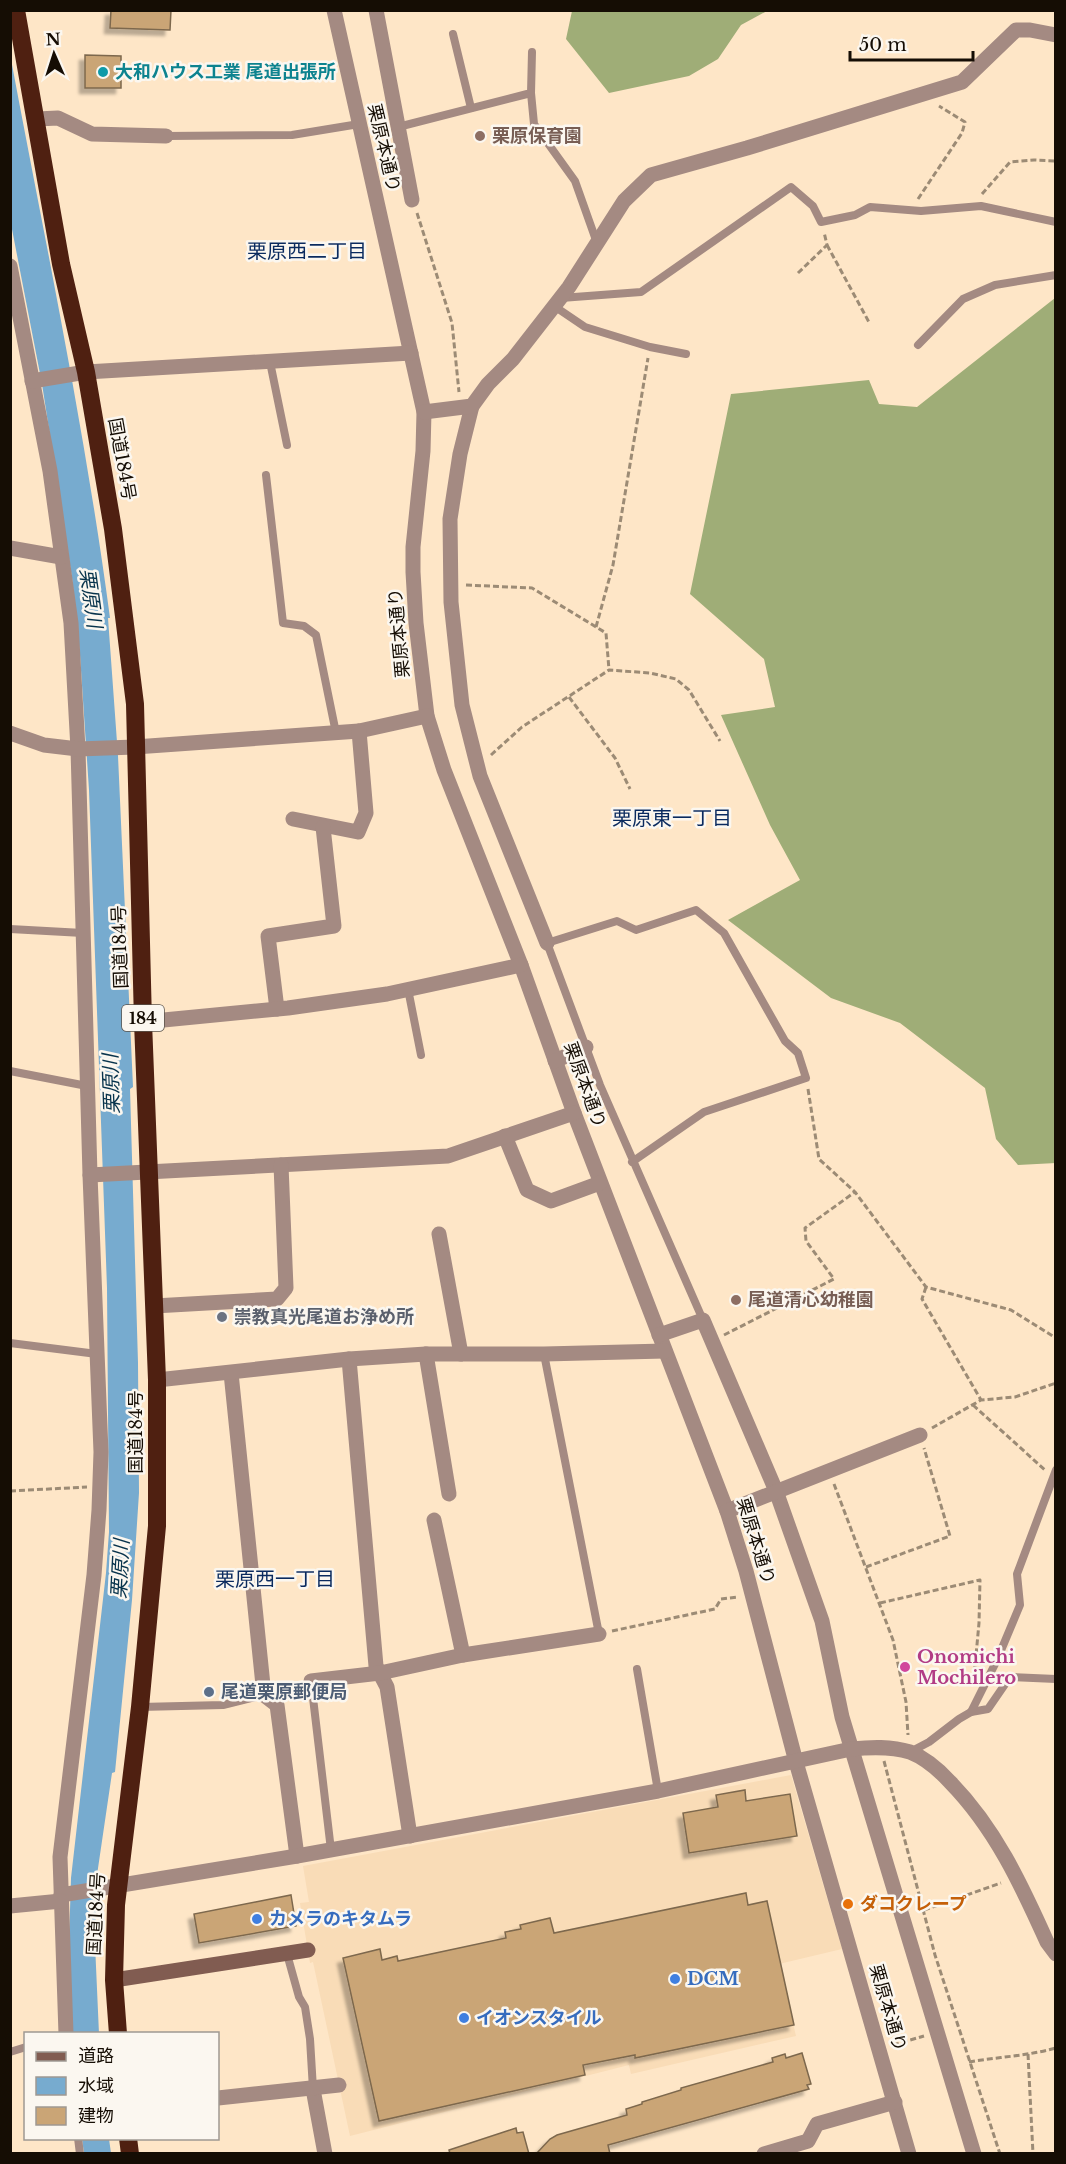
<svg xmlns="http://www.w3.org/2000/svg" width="1066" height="2164" font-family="'Libre Baskerville','Noto Sans JP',serif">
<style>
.built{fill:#f9dcb7}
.forest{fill:#9fad77}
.water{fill:#77abcf}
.building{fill:#caa576;stroke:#7d684d;stroke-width:1.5;filter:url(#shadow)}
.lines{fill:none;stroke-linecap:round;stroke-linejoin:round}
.path{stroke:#9c8b75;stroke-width:3;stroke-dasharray:6 3;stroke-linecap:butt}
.lane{stroke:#a48a82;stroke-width:8}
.street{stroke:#a48a82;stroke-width:15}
.secondary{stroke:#815c51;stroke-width:15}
.highway{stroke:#4f2011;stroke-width:18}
.culture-dot{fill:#0f9aa8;stroke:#fbf7f0;stroke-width:2}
.education-dot{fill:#8d6e63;stroke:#fbf7f0;stroke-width:2}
.worship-dot{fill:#6b7280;stroke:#fbf7f0;stroke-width:2}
.hotel-dot{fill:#d1479c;stroke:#fbf7f0;stroke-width:2}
.service-dot{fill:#5c6f8a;stroke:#fbf7f0;stroke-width:2}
.food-dot{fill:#e8710a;stroke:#fbf7f0;stroke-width:2}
.shop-dot{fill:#3f7fe0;stroke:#fbf7f0;stroke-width:2}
.labels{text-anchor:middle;stroke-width:5;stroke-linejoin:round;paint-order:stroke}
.shield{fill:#fbf7f0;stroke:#5a534b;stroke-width:1.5}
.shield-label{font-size:16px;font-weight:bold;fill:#150d04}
.culture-label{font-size:18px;font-weight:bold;fill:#0d838f;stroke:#fbf7f0;text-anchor:start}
.education-label{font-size:18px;font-weight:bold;fill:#785e54;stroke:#fbf7f0;text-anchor:start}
.street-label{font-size:18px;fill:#150d04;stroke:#fbf7f0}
.worship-label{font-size:18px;font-weight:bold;fill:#5b616d;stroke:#fbf7f0;text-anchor:start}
.hotel-label{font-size:18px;font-weight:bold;fill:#b23c85;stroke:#fbf7f0;text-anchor:start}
.service-label{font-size:18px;font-weight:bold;fill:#4e5e75;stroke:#fbf7f0;text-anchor:start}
.food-label{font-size:18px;font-weight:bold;fill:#c56008;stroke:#fbf7f0;text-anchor:start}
.shop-label{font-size:18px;font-weight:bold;fill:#366cbe;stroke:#fbf7f0;text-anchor:start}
.neighbourhood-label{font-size:20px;fill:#0a2a5e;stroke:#fbf7f0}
.water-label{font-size:20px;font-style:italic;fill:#07334c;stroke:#fbf7f0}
</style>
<defs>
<filter id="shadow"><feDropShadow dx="-5.5" dy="5.5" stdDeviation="1.5" flood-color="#0004"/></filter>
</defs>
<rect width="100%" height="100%" fill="#fee6c7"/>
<!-- built -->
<polygon class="built" points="791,1775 842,1949 779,1964 796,2036 631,2074 629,2065 350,2136 313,1962 310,1963 300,1903 309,1902 303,1866"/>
<!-- forest -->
<g class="forest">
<polygon points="572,11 572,10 767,11 741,25 718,59 689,76 609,93 566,39"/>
<polygon points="1055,298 1056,1163 1018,1165 996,1139 985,1088 900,1023 831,998 728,920 800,880 770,825 721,715 775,707 764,659 690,594 731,394 869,380 879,404 917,407"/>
</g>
<!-- water -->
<g class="water">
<path d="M10,54C45,241 85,429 110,618H108L118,756L133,1087L130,1089L138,1363L139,1493L132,1600L115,1772L112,1773L97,1875L95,1944L99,2034L72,2033L69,1942L71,1878L106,1573L109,1532L107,1288L89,790L80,655L72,578L42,384L11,224Z"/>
<polygon points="82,2139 109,2139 111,2153 84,2153"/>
</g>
<!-- building -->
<g class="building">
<polygon points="111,10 171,10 170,30 110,28"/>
<polygon points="85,55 121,56 121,88 85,88"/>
<polygon points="745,1790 746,1801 790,1794 797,1836 689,1853 683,1813 718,1807 716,1795"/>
<polygon points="746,1893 748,1905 767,1901 794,2025 635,2058 635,2055 583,2065 585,2075 379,2121 343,1958 380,1949 382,1960 397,1956 398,1961 506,1938 505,1932 521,1929 520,1925 550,1918 554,1933"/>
<polygon points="291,1895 296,1926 199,1943 194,1914"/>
<polygon points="802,2053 811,2084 807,2085 809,2089 608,2145 610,2154 536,2154 550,2139 557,2135 627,2115 626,2109 642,2104 642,2102 681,2090 681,2088 773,2062 772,2058 785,2054 786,2058"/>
<polygon points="516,2128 517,2133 523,2132 529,2154 450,2154 449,2150"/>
</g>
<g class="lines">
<!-- path -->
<g class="path">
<polyline points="982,194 1010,162 1034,160 1056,161"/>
<polyline points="918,199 962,133 965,122 939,106"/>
<polyline points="417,213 452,323 459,392"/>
<polyline points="827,245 870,324"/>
<polyline points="798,273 827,245 824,232"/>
<polyline points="466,585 532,588 606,633 609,670"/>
<polyline points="596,627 613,565 648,358"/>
<polyline points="569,697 615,758 630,789"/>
<polyline points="491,755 522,727 609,670 650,673 676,679 689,690 720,741"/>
<polyline points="808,1089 819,1159 855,1192 926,1287 1011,1310 1056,1338"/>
<polyline points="926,1287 922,1299 981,1400"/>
<polyline points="724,1335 834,1279 806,1241 805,1228 855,1192"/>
<polyline points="973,1405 1045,1470"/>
<polyline points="932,1428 981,1400 1015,1397 1056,1383"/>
<polyline points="834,1484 893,1640 906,1702 908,1735"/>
<polyline points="10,1491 87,1487"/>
<polyline points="866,1567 950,1536 924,1448"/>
<polyline points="880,1603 980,1580 979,1623 974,1677"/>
<polyline points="612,1631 715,1609 721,1599 738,1597"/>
<polyline points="884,1761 935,1955 1000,2154"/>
<polyline points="924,1910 1001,1883"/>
<polyline points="893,2045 924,2036"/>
<polyline points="1028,2054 1033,2154"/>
<path d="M969,2062C998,2057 1027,2056 1056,2048"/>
</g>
<!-- lane -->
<g class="lane">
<polyline points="453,34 471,108"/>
<polyline points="531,93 534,124 575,181 597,243"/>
<polyline points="398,127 531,93 532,52"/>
<polyline points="166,136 292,135 359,124"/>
<polyline points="561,298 641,292 791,187 813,206 821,222 855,215 870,207 921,211 981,206 1056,222"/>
<polyline points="554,306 585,327 650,347 686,354"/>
<polyline points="918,345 963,299 995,285 1056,275"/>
<polyline points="270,362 287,445"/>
<polyline points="266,475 283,623 304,626 316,635 336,733"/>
<polyline points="10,929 83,933"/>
<polyline points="408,989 421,1055"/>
<polyline points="10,1071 87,1086"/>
<polyline points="632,1162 704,1112 806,1078 798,1053 785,1041 724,933 696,910 636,930 617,921 547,943 600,1085 703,1320"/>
<polyline points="10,1343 97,1354"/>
<polyline points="544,1354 599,1634"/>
<polyline points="637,1669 658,1791"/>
<polyline points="311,1681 331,1850"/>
<polyline points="140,1707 223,1705 264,1695"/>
<polyline points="971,1712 988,1709 1010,1677 1056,1679"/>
<polyline points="910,1752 929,1742 959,1719 971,1712 997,1660 1020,1605 1017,1574 1056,1470"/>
<polyline points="287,1954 299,1997 305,2007 310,2039 313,2089"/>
<polyline points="10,2052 26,2047"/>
<polyline points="78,2138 80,2154"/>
</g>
<!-- street -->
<g class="street">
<polyline points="334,10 424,412 423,451 413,547 413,572 416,623 427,716 444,770 521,965 574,1113 727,1511 746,1571 796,1762 909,2154"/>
<polyline points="376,10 412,200"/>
<polyline points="37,119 58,118 92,134 166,136"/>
<polyline points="10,266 50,471 71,623 78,749 90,1175 101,1452 99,1510 94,1575 60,1857 66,2034"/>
<polyline points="32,381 86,372 411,353"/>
<polyline points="472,406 460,454 450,519 451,602 462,705 480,776 547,943"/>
<polyline points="424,412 472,406 488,384 513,359 569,287 624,201 651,175 747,148 962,82 1016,30 1030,30 1056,35"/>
<polyline points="10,548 61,557"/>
<polyline points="10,733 44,745 78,749 135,747 359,731 427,716"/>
<polyline points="293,819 358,832 366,813 359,731"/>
<polyline points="277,1009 268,936 334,926 323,827"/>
<polyline points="143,1022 288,1008 387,994 521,965"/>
<polyline points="555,1061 586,1047"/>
<polyline points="505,1136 527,1190 551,1201 600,1183"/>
<polyline points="90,1175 448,1156 574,1113"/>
<polyline points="439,1234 461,1354"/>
<polyline points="154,1306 277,1299 286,1288 281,1165"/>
<polyline points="659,1335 703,1320 776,1491 822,1621 842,1717 974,2154"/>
<polyline points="426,1354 449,1494"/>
<polyline points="349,1359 376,1666 387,1687 410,1836"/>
<polyline points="231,1373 264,1695 277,1705 297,1856"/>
<polyline points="157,1380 349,1359 426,1354 544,1354 665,1351"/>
<polyline points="727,1511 920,1435"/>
<polyline points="434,1520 463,1655"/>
<polyline points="311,1681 380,1673 463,1655 599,1634"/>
<path d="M61,1895L297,1856L658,1791L851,1749C871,1747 891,1746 910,1752C925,1758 940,1771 950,1782C995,1828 1021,1884 1047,1942L1056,1954"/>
<polyline points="10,1906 61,1901"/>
<polyline points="313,2089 325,2154"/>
<polyline points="218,2098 339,2085"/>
<polyline points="764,2154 808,2141 817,2124 895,2102"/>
</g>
<!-- secondary -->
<polyline class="secondary" points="114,1980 308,1950"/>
<!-- highway -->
<g class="highway">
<polyline points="16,10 61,264 86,372 113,529 135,704 143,1022 157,1380 157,1526 140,1707 116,1905 114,1980 118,2034"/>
<polyline points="128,2138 130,2154"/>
</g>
</g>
<!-- markers -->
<circle class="culture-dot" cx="103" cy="72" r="6"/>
<g class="education-dot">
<circle cx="480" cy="136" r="6"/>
<circle cx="736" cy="1300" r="6"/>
</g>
<circle class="worship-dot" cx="222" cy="1317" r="6"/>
<circle class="hotel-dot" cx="905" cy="1667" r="6"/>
<circle class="service-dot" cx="209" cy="1692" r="6"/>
<circle class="food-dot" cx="848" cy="1904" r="6"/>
<g class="shop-dot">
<circle cx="257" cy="1919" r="6"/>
<circle cx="675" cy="1979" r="6"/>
<circle cx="464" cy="2018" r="6"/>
</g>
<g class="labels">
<!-- shield labels -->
<rect class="shield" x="122" y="1005" width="42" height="26" rx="4.5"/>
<g class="shield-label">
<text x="143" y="1024">184</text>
</g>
<!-- culture labels -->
<g class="culture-label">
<text x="115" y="78">大和ハウス工業 尾道出張所</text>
</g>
<!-- education labels -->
<g class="education-label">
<text x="492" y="142">栗原保育園</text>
<text x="748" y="1306">尾道清心幼稚園</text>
</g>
<!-- street labels -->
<g class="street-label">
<text transform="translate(384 148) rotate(77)" y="6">栗原本通り</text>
<text transform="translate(122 459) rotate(80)" y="6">国道184号</text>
<text transform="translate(399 633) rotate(-95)" y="6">栗原本通り</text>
<text transform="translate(120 947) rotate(-92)" y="6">国道184号</text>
<text transform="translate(585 1085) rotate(70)" y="6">栗原本通り</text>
<text transform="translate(136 1432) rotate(-90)" y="6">国道184号</text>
<text transform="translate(756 1541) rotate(73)" y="6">栗原本通り</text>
<text transform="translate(96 1914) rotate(-87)" y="6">国道184号</text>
<text transform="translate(888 2008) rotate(74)" y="6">栗原本通り</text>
</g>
<!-- worship labels -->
<g class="worship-label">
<text x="234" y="1323">崇教真光尾道お浄め所</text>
</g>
<!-- hotel labels -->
<g class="hotel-label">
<text x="917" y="1663">Onomichi<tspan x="917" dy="21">Mochilero</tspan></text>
</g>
<!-- service labels -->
<g class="service-label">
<text x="221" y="1698">尾道栗原郵便局</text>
</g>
<!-- food labels -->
<g class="food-label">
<text x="860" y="1910">ダコクレープ</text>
</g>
<!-- shop labels -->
<g class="shop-label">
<text x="269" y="1925">カメラのキタムラ</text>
<text x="687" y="1985">DCM</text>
<text x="476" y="2024">イオンスタイル</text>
</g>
<!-- neighbourhood labels -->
<g class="neighbourhood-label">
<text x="307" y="258">栗原西二丁目</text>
<text x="672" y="825">栗原東一丁目</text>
<text x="275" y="1586">栗原西一丁目</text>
</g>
<!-- water labels -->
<g class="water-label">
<text transform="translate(91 598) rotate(82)" y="7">栗原川</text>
<text transform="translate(111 1084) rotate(-92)" y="7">栗原川</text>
<text transform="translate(120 1569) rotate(-87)" y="7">栗原川</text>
</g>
</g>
<!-- border -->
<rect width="1066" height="2164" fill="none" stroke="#150d04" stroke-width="24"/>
<!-- legend -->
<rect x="24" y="2032" width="195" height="108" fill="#fbf7f0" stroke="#9f9992" stroke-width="1.5"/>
<rect x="36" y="2052" width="30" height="9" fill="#815c51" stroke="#9f9992" stroke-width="1.5"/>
<text x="78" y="2062" font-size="18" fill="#150d04">道路</text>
<rect x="36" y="2077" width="30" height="18" fill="#77abcf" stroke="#9f9992" stroke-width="1.5"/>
<text x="78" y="2092" font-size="18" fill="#150d04">水域</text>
<rect x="36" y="2107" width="30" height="18" fill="#caa576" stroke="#9f9992" stroke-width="1.5"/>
<text x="78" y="2122" font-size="18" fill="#150d04">建物</text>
<!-- north arrow -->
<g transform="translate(54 54) rotate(357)" stroke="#fbf7f0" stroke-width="4.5" paint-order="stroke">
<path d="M0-4.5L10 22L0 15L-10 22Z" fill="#150d04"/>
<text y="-9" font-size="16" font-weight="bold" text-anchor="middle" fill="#150d04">N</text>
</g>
<!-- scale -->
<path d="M850 51v9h123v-9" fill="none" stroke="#150d04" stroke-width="3"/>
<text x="859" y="51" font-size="18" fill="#150d04" stroke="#fbf7f0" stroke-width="4.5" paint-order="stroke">50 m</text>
</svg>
